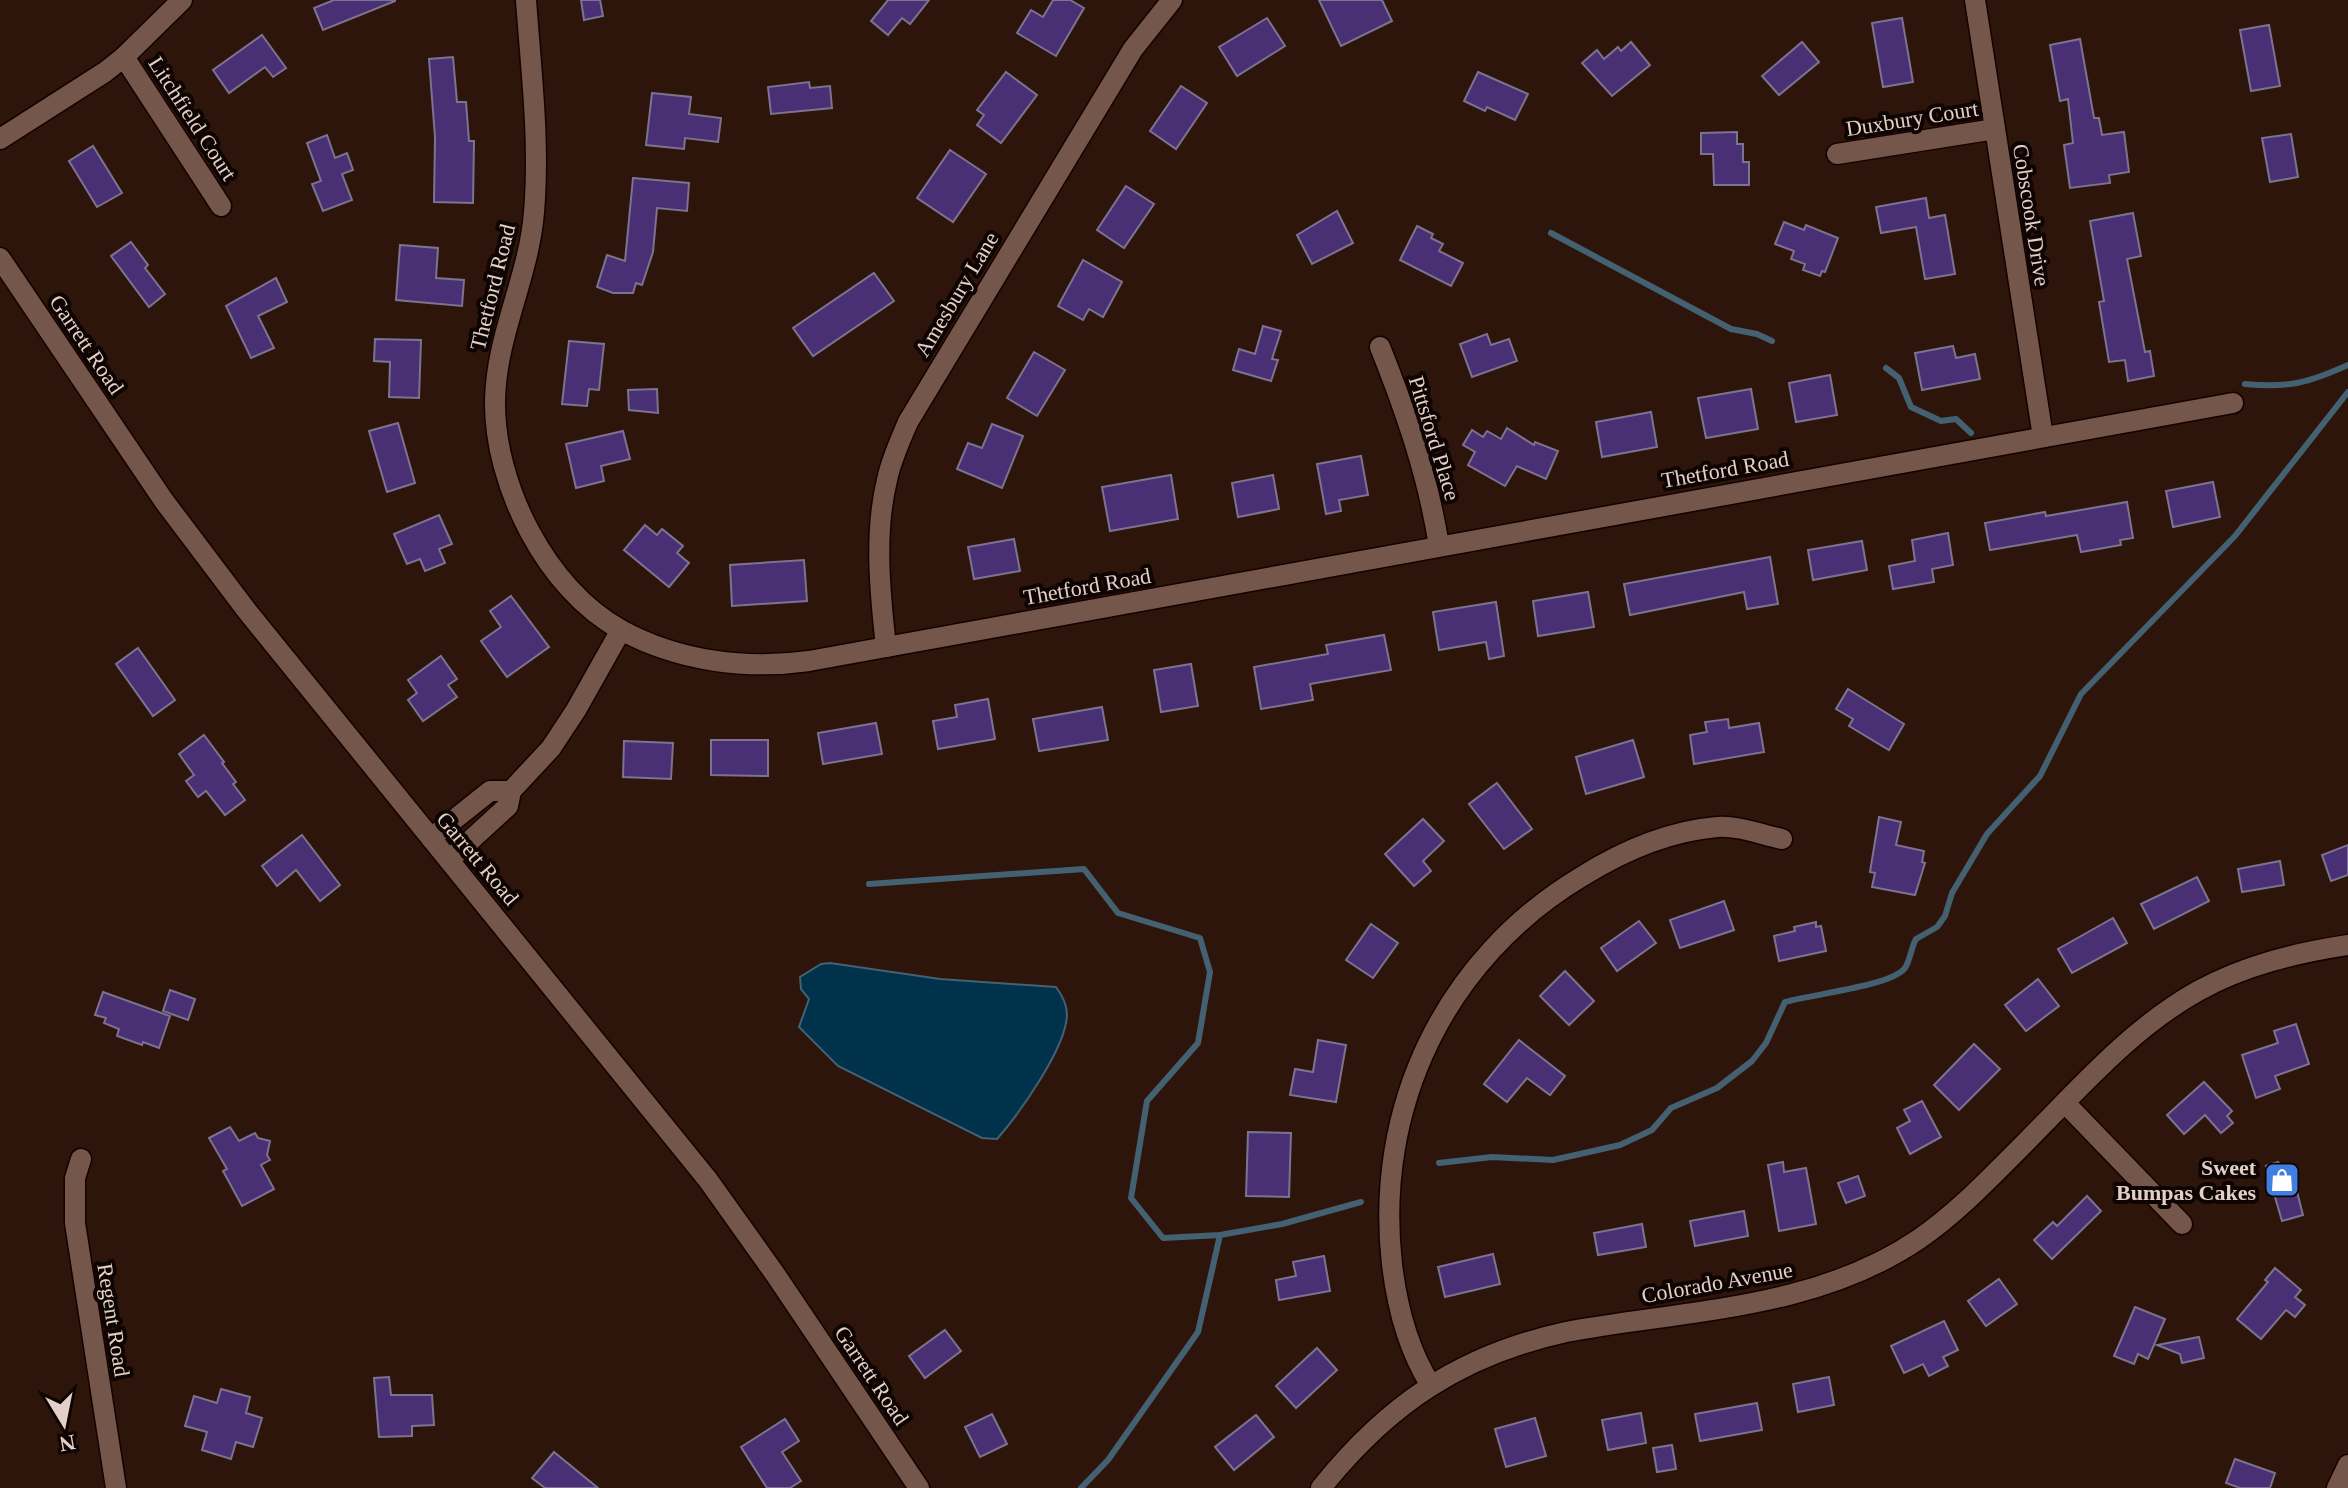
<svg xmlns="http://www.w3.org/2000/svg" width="2348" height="1488" font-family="'Times New Roman',serif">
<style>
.water{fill:#00324c;stroke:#446172;stroke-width:2}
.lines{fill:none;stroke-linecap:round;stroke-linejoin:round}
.stream{stroke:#446172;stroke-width:6}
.building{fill:#492f73;stroke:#7b738f;stroke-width:2}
.minor-casing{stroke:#150200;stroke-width:23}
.minor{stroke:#74564a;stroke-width:20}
.labels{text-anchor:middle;stroke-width:8;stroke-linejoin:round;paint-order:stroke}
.street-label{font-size:22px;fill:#e2d0c9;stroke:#0e0503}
.poi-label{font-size:22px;font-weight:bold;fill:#e2d0c9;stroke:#0e0503;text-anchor:end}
</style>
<rect width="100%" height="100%" fill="#2e150b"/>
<!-- water -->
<path class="water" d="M830,963L940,979L1056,987C1062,995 1067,1004 1067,1015C1066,1048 1019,1114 997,1139L982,1138L838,1066L799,1027L809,999L801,989L800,977L821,964Z"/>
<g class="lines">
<!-- stream -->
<g class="stream">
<polyline points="1551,233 1731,329 1757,334 1772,341"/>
<polyline points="1886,368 1899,378 1911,407 1941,421 1956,419 1971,433"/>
<path d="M2245,384C2289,388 2308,383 2348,365"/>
<polyline points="869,884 1084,869 1118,913 1200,938 1210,972 1198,1043 1147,1101 1131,1198 1163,1238 1220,1235 1282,1224 1361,1202"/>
<path d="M1439,1163L1492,1157L1553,1160L1620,1145L1652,1130L1671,1108L1717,1088L1752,1061L1766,1043L1785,1002C1808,995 1892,986 1905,968C1910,961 1911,948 1916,939L1937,927L1945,916L1952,893L1987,834L2040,776L2081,694L2235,536L2348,392"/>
<polyline points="1081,1488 1108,1460 1198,1332 1220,1235"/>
</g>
</g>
<!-- building -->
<g class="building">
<polygon points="334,0 395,0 395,1 323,30 314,8"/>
<polygon points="581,0 600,0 603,16 584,20"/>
<polygon points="888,0 929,0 910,24 902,18 888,35 871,21"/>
<polygon points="1053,0 1070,0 1084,8 1056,56 1017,33 1031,10 1043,17"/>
<polygon points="1319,0 1382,0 1392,21 1341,46"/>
<polygon points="1267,18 1285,46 1237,76 1219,47"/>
<polygon points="1902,18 1913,82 1883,87 1872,23"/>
<polygon points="2269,25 2280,86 2251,91 2240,30"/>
<polygon points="262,35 286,68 273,77 265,67 229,93 213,70"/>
<polygon points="2080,39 2094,118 2099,118 2102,135 2124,132 2129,172 2109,175 2110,183 2070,188 2064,145 2073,143 2068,99 2060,101 2050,45"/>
<polygon points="1631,42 1650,65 1612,96 1582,63 1597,50 1604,59 1618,47 1621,51"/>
<polygon points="1802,42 1819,62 1779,95 1762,76"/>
<polygon points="453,57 457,102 466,102 469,141 474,141 473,203 434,202 435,137 429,59"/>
<polygon points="1006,72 1037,95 1001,143 977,125 984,115 977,110"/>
<polygon points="1478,72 1528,94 1515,120 1487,107 1485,111 1464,101"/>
<polygon points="809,82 810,88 830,86 832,108 771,114 768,87"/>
<polygon points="1181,86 1207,103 1176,149 1150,131"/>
<polygon points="652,93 691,97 689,114 721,118 718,142 685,138 684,149 646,145"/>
<polygon points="1737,132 1737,144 1743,144 1743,162 1749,162 1749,185 1714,185 1713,154 1701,154 1701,133"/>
<polygon points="2291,134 2298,177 2270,182 2262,138"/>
<polygon points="327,135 335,158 347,153 353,170 342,174 352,200 323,211 312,184 321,181 307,143"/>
<polygon points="93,146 122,193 97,207 69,161"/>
<polygon points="950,150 986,174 953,222 917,198"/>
<polygon points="633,178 689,183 687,211 657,208 653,252 642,285 636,283 633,293 613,293 597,287 607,255 625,261"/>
<polygon points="1126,186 1154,204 1124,248 1097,230"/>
<polygon points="1926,198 1929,218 1945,215 1955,274 1925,279 1916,227 1881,233 1876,207"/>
<polygon points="1337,211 1353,243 1312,264 1297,235"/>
<polygon points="2133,213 2141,256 2127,259 2145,352 2150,351 2154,376 2128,381 2125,360 2109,362 2099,302 2104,301 2090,221"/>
<polygon points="1784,222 1804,230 1806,225 1838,238 1825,272 1822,271 1820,276 1803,270 1805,264 1791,259 1794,251 1775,244"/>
<polygon points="1417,226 1433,234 1431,238 1443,244 1439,251 1463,263 1451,286 1400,260"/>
<polygon points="131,242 148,265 145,268 165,294 149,307 111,256"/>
<polygon points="400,245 438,248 436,278 464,280 462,306 396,300"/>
<polygon points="1083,260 1122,282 1103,317 1089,309 1083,320 1058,306"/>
<polygon points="874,273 894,301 813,356 793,328"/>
<polygon points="276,278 287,302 258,316 274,348 251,358 226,306"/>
<polygon points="1263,326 1281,331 1272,359 1278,360 1271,381 1233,370 1239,349 1255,354"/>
<polygon points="1487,334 1491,345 1509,339 1517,361 1472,377 1460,344"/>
<polygon points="375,339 421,340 419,398 389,397 390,362 374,361"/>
<polygon points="569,341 604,344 599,390 589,389 587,406 562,404"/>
<polygon points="1953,346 1956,358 1975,354 1980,379 1922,390 1915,353"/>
<polygon points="1034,352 1065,370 1037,416 1007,398"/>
<polygon points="1830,375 1837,415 1796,422 1789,383"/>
<polygon points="657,389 658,413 629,410 628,390"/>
<polygon points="1751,389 1758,429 1706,438 1698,398"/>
<polygon points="1651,412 1657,447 1602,457 1596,422"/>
<polygon points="398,423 415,483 387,492 369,431"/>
<polygon points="992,424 1023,436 1002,488 957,469 968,443 982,448"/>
<polygon points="1507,428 1534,445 1535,442 1558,451 1546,479 1517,466 1505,486 1468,465 1475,452 1463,445 1472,430 1483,437 1487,431 1501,439"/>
<polygon points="623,431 630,459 601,466 604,481 576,488 566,444"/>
<polygon points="1361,456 1368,495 1339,500 1341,511 1326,514 1317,464"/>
<polygon points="1171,475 1178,519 1110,531 1102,487"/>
<polygon points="1273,475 1279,509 1238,517 1232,483"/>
<polygon points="2213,482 2220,517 2173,527 2166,491"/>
<polygon points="2127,502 2133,538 2120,540 2121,545 2081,552 2077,535 1990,550 1985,523 2045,512 2046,516"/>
<polygon points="439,515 452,544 439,549 445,563 425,571 420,559 407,564 394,534"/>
<polygon points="645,525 657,535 662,529 683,546 677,553 689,563 669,587 624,550"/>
<polygon points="1948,533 1953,565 1932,569 1934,582 1893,589 1889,566 1915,561 1912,540"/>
<polygon points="1014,539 1020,571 974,579 968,547"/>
<polygon points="1862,541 1867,570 1813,580 1808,550"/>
<polygon points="1770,557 1778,604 1747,609 1744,592 1630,615 1624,584"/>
<polygon points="804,560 807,601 732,606 730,565"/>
<polygon points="1588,592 1594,627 1538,636 1533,601"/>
<polygon points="511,596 549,647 507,677 481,641 501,627 490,611"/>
<polygon points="1496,602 1504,656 1489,659 1486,642 1439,650 1433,612"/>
<polygon points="1384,635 1391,670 1310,684 1313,700 1261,709 1254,667 1328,654 1326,645"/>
<polygon points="138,648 175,700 153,716 116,664"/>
<polygon points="441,656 457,679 448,685 457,697 423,721 408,700 417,693 408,680"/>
<polygon points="1191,664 1198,706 1161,712 1154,670"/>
<polygon points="1848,689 1904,724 1889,750 1849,726 1853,719 1836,709"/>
<polygon points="988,699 995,739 938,749 933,721 957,717 955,705"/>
<polygon points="1102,707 1108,740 1039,751 1033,719"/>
<polygon points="1728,719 1729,728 1759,723 1764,752 1694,764 1690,735 1707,732 1705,722"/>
<polygon points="876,723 882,754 823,764 818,733"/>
<polygon points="204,735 224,762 222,763 236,782 233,784 245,800 225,815 206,791 198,797 186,781 194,775 179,754"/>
<polygon points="711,740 768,740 768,776 711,775"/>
<polygon points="1633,740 1644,777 1586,794 1576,757"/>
<polygon points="624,741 673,743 671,779 623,777"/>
<polygon points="1497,783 1532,829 1504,849 1469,804"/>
<polygon points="1879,817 1901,822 1896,845 1924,851 1922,862 1925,863 1915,895 1872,887 1875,873 1870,872"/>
<polygon points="1423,819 1444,841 1423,861 1431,871 1414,886 1385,854"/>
<polygon points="302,835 340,885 320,901 296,870 277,886 262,866"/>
<polygon points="2348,845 2348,875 2331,881 2322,855"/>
<polygon points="2280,861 2284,885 2242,892 2238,869"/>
<polygon points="2197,877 2209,901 2154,929 2141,904"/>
<polygon points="1724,901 1734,930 1680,948 1670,920"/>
<polygon points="2113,918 2127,943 2072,973 2058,949"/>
<polygon points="1639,921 1656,943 1617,971 1601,948"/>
<polygon points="1816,922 1816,927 1821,926 1826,951 1779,961 1774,936 1795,931 1794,927"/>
<polygon points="1371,924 1398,943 1373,978 1346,960"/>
<polygon points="1565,971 1594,1001 1569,1025 1540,996"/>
<polygon points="2038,979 2059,1006 2026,1031 2005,1005"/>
<polygon points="170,990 195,999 188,1020 163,1011"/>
<polygon points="103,992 170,1016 159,1048 143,1042 142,1045 117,1036 119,1029 104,1023 106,1018 95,1015"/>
<polygon points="2296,1024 2309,1064 2275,1076 2280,1089 2256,1098 2242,1055 2278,1043 2274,1031"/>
<polygon points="1318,1040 1346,1045 1336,1102 1290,1095 1295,1069 1313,1072"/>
<polygon points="1519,1040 1565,1076 1550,1095 1527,1078 1507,1102 1484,1084"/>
<polygon points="1974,1044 2000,1069 1959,1110 1934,1085"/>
<polygon points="2204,1082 2232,1111 2227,1116 2233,1123 2221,1133 2205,1115 2184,1134 2167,1115"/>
<polygon points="1922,1101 1941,1137 1910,1154 1897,1128 1910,1121 1904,1110"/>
<polygon points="230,1127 239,1141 255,1133 258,1138 270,1141 267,1155 270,1160 261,1165 274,1189 242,1206 223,1171 227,1169 209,1138"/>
<polygon points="1248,1132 1291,1133 1289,1197 1246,1196"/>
<polygon points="1783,1162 1784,1172 1806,1168 1816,1224 1779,1231 1768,1165"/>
<polygon points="2278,1162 2294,1180 2303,1215 2282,1221 2266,1166"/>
<polygon points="1858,1176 1865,1196 1846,1203 1838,1183"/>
<polygon points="2087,1196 2101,1211 2052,1259 2034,1240 2053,1222 2057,1226"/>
<polygon points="1744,1211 1748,1236 1695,1246 1690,1221"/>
<polygon points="1642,1224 1646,1247 1598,1255 1594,1233"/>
<polygon points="1493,1254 1500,1284 1445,1297 1438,1267"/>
<polygon points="1324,1256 1330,1291 1279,1300 1276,1280 1296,1276 1293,1262"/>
<polygon points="2275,1268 2301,1290 2295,1297 2305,1305 2295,1317 2286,1310 2261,1339 2237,1319 2268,1282 2265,1280"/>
<polygon points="1999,1279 2017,1304 1986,1326 1968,1301"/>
<polygon points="2135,1307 2165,1319 2148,1359 2138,1354 2134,1364 2114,1356"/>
<polygon points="1944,1321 1958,1350 1943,1357 1948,1366 1929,1376 1923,1364 1904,1373 1891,1346"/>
<polygon points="945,1330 961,1351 925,1378 909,1356"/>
<polygon points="2199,1337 2204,1358 2182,1363 2180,1354 2157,1345"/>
<polygon points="1317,1348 1337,1370 1296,1408 1276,1386"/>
<polygon points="389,1377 391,1395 432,1395 434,1425 412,1426 412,1436 379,1437 374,1378"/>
<polygon points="1829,1377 1834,1405 1798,1412 1793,1384"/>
<polygon points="221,1389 250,1397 246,1413 262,1418 253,1447 236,1442 231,1459 202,1450 207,1432 185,1426 194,1396 217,1403"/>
<polygon points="1757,1403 1762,1430 1700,1441 1695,1414"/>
<polygon points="1641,1413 1646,1443 1608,1450 1602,1420"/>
<polygon points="992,1414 1007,1444 980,1457 965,1427"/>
<polygon points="1256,1415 1274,1437 1234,1470 1215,1447"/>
<polygon points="1535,1418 1546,1456 1506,1467 1495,1429"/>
<polygon points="785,1419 799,1441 782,1452 801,1481 790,1488 767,1488 741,1447"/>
<polygon points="1672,1445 1676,1469 1657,1472 1653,1448"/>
<polygon points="554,1452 598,1488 545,1488 532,1478"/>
<polygon points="2235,1459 2275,1473 2270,1488 2240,1488 2226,1483"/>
</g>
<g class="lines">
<defs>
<g id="minor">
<path d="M526,0C531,70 540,142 534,212C529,277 496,335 495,401C494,484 546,589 621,630C678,661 746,670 809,661L2233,403"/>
<polyline points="1975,0 2043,437"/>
<polyline points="124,57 221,206"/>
<polyline points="0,139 105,72 124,57 182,0"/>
<polyline points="1837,154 1995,129"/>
<polyline points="0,258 164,501 247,611 708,1180 775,1274 919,1488"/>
<path d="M1380,347C1406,412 1428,476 1439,546"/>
<path d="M886,647C880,593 874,533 887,480C891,460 900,441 908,422L1133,49L1172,0"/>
<polyline points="431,838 490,791 511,791"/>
<polyline points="449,860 508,806 511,791 551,748 576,710 621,630"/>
<polyline points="2065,1103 2182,1224"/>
<polyline points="81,1159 75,1178 75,1223 116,1488"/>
<path d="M1430,1384C1407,1347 1397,1307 1392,1264C1374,1107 1445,959 1581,877C1621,852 1669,831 1717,827C1737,825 1762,835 1782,839"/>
<path d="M1321,1488C1388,1404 1461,1355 1566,1332C1685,1310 1815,1310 1919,1239C1957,1213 1990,1178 2022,1146C2077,1091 2130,1029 2198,991C2245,965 2296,953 2348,945"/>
<polyline points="2337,1488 2348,1465"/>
</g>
</defs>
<!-- minor casing -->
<use href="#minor" class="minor-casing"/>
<!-- minor -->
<use href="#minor" class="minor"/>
</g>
<!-- icons -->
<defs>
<symbol id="shop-square" viewBox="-11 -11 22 22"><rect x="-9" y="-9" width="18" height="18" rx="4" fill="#3f7fe0" stroke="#0e0503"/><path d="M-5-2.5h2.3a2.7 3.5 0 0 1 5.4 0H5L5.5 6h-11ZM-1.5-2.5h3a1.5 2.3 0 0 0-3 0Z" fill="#fff"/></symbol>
</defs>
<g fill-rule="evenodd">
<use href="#shop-square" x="2262" y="1160" width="40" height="40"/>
</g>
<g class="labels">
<!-- street labels -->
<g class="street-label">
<text transform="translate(193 118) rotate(57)" y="8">Litchfield Court</text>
<text transform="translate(1912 118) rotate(-9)" y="8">Duxbury Court</text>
<text transform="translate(2032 215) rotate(81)" y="8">Cobscook Drive</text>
<text transform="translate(492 287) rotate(-76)" y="8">Thetford Road</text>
<text transform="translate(956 294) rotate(-59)" y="8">Amesbury Lane</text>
<text transform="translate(87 344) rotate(56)" y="8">Garrett Road</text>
<text transform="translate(1435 438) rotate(73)" y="8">Pittsford Place</text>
<text transform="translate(1725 469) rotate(-10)" y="8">Thetford Road</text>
<text transform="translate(1087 586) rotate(-10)" y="8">Thetford Road</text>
<text transform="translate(478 858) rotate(50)" y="8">Garrett Road</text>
<text transform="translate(1717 1282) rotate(-10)" y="8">Colorado Avenue</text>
<text transform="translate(114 1320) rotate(81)" y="8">Regent Road</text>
<text transform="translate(872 1375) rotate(56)" y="8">Garrett Road</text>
</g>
<!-- poi labels -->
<g class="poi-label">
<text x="2256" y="1175">Sweet<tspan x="2256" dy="25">Bumpas Cakes</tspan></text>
</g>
</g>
<!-- north arrow -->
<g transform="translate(64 1424) rotate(170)" stroke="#0e0503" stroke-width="6" paint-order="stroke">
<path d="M0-6L14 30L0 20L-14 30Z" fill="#e2d0c9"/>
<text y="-12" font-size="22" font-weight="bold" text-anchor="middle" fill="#e2d0c9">N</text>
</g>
</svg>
